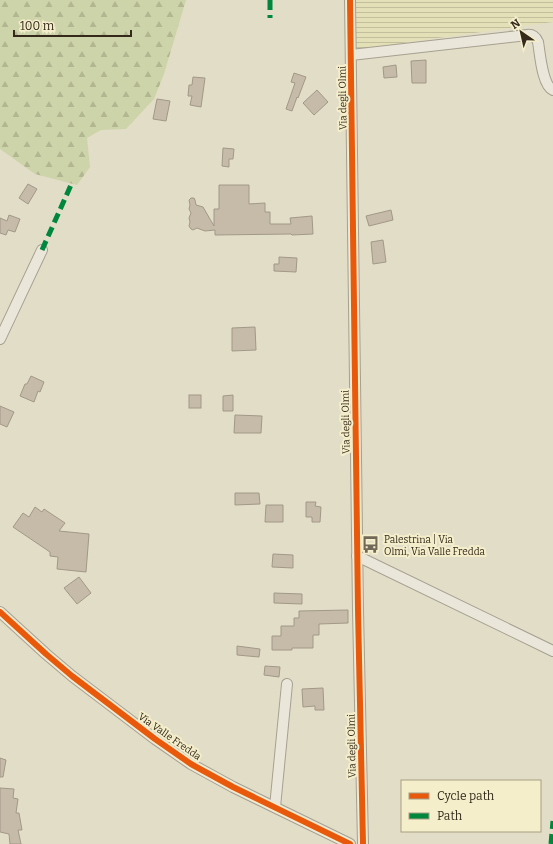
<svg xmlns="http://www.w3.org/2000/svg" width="553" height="844" font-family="Bitter,serif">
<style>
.farmland{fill:url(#farmland-rules)}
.forest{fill:url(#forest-firs)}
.building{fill:#c6bba8;stroke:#a29887}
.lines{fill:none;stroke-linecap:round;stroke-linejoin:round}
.minor-casing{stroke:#a6a091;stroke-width:12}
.minor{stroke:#eae6d9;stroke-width:10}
.quiet{stroke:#00873e;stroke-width:5;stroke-dasharray:10 5;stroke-linecap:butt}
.cycleway-casing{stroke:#f5eecb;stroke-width:8}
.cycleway{stroke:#e8590c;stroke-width:6}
.labels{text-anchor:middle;stroke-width:4;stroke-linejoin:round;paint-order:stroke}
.street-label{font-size:10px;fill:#34291a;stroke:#f5eecb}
.poi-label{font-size:10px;fill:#34291a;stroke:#f5eecb;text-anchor:start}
</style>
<defs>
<pattern id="farmland-rules" width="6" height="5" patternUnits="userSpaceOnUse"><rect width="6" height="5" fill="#e3dfb6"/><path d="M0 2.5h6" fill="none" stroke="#c3bf9c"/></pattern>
<pattern id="forest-firs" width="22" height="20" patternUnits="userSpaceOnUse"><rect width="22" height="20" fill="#ced4a9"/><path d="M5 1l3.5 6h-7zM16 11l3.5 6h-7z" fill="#b2b691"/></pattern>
</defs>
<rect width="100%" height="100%" fill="#e2ddc7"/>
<!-- farmland -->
<polygon class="farmland" points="350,0 553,0 553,22 351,50"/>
<!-- forest -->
<polygon class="forest" points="0,0 186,0 164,74 154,99 126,129 101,130 87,138 90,167 77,185 35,174 0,149"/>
<!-- building -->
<g class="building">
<polygon points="426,60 426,83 412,83 411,61"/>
<polygon points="396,65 397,77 384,78 383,67"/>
<polygon points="294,73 306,77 298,98 297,97 292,111 286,109 295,83 291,82"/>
<polygon points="193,77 205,78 201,107 190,105 192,96 188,96 189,85 192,85"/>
<polygon points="317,90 328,102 314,115 303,103"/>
<polygon points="157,99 170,101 166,121 153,119"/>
<polygon points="223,148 234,149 233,159 229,159 229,167 222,166"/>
<polygon points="28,184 37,189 28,204 19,198"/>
<polygon points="219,185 249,185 249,204 265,203 265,212 270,212 270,224 291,224 290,218 312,216 313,234 292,235 291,234 215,235 215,230 205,231 197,228 193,230 191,229 189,226 190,222 189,218 191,213 189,209 190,205 189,200 191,198 194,198 195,200 196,205 203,207 214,226 214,209 219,209"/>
<polygon points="391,210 393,220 369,226 366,216"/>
<polygon points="9,215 20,219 15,232 8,230 6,235 0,233 0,218 7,221"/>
<polygon points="383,240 386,262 373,264 371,242"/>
<polygon points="279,257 297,258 296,272 274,271 274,264 279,264"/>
<polygon points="255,327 256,350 232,351 232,328"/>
<polygon points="31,376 44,382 40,392 38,391 34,402 20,396 25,384 27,384"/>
<rect x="189" y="395" width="12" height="13"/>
<polygon points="233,395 233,411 223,411 223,396"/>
<polygon points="0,406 14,412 7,427 0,424"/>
<polygon points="235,415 262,416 261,433 234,433"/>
<polygon points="235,493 259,493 260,504 235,505"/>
<polygon points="306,502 316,502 315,506 321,507 320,522 312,522 312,517 306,517"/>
<polygon points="266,505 283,505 283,522 265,522"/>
<polygon points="35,507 42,512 44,509 65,523 59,531 89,534 86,572 57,569 58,557 50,556 50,552 13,527 23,513 29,517"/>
<polygon points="273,554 293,555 293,568 272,567"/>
<polygon points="79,577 91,593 77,604 64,588"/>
<polygon points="274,593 302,594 302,604 274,603"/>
<polygon points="348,610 348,623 319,624 319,635 313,635 313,648 292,648 292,650 272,650 272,636 281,636 281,626 294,626 294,618 299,618 299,611"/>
<polygon points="237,646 260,649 259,657 237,655"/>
<polygon points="265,666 280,667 279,677 264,675"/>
<polygon points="323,688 324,710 315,710 315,706 303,707 302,689"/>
<polygon points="0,758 6,760 3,777 0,777"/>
<polygon points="0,788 14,789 13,798 18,799 16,813 19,813 22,830 18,830 21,844 10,844 9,834 0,832"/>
</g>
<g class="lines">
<defs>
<g id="minor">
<polyline points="350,0 358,610 363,844"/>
<path d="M351,55L527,35C532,34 536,37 538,42C540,53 542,85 553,90"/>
<polyline points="0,339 42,250"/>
<polyline points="357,556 553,651"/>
<polyline points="0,612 46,654 72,676 155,739 191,764 233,787 350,844"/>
<polyline points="275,807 287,684"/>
</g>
</defs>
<!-- minor casing -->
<use href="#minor" class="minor-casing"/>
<!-- minor -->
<use href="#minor" class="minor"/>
<!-- quiet -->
<g class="quiet">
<polyline points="270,0 270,18"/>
<polyline points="42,250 71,185"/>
<polyline points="551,844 553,821"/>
</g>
<defs>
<g id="cycleway">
<polyline points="350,0 358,610 363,844"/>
<polyline points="0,612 46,654 72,676 155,739 191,764 233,787 350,844"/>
</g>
</defs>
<!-- cycleway casing -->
<use href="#cycleway" class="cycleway-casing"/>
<!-- cycleway -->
<use href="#cycleway" class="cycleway"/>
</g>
<!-- icons -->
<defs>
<symbol id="bus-bare" viewBox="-9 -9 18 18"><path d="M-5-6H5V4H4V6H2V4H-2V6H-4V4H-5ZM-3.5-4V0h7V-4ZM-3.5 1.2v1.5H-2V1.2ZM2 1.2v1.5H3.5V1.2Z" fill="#716857" stroke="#f5eecb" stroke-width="2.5" paint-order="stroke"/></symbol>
</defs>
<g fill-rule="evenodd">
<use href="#bus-bare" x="358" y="532" width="25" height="25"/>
</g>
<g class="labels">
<!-- street labels -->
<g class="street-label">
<text transform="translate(342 98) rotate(-91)" y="4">Via degli Olmi</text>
<text transform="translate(345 422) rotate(-91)" y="4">Via degli Olmi</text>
<text transform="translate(170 736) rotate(35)" y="4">Via Valle Fredda</text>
<text transform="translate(351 746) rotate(-91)" y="4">Via degli Olmi</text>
</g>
<!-- poi labels -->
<g class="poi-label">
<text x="384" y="543">Palestrina | Via<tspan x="384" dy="12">Olmi, Via Valle Fredda</tspan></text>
</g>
</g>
<!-- legend -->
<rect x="401" y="780" width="140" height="52" fill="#f5eecb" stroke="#a89f84"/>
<rect x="409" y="793" width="20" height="6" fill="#e8590c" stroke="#a89f84"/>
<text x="437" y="800" font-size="12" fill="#34291a">Cycle path</text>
<rect x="409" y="813" width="20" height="6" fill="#00873e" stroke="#a89f84"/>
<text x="437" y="820" font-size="12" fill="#34291a">Path</text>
<!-- north arrow -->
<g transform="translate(521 32) rotate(326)" stroke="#f5eecb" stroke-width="3" paint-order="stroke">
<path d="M0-3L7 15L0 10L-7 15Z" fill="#34291a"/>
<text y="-6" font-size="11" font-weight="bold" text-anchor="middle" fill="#34291a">N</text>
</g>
<!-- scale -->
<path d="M14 30v6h117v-6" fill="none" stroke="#34291a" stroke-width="2"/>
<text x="20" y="30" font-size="12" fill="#34291a" stroke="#f5eecb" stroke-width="3" paint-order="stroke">100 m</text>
</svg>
